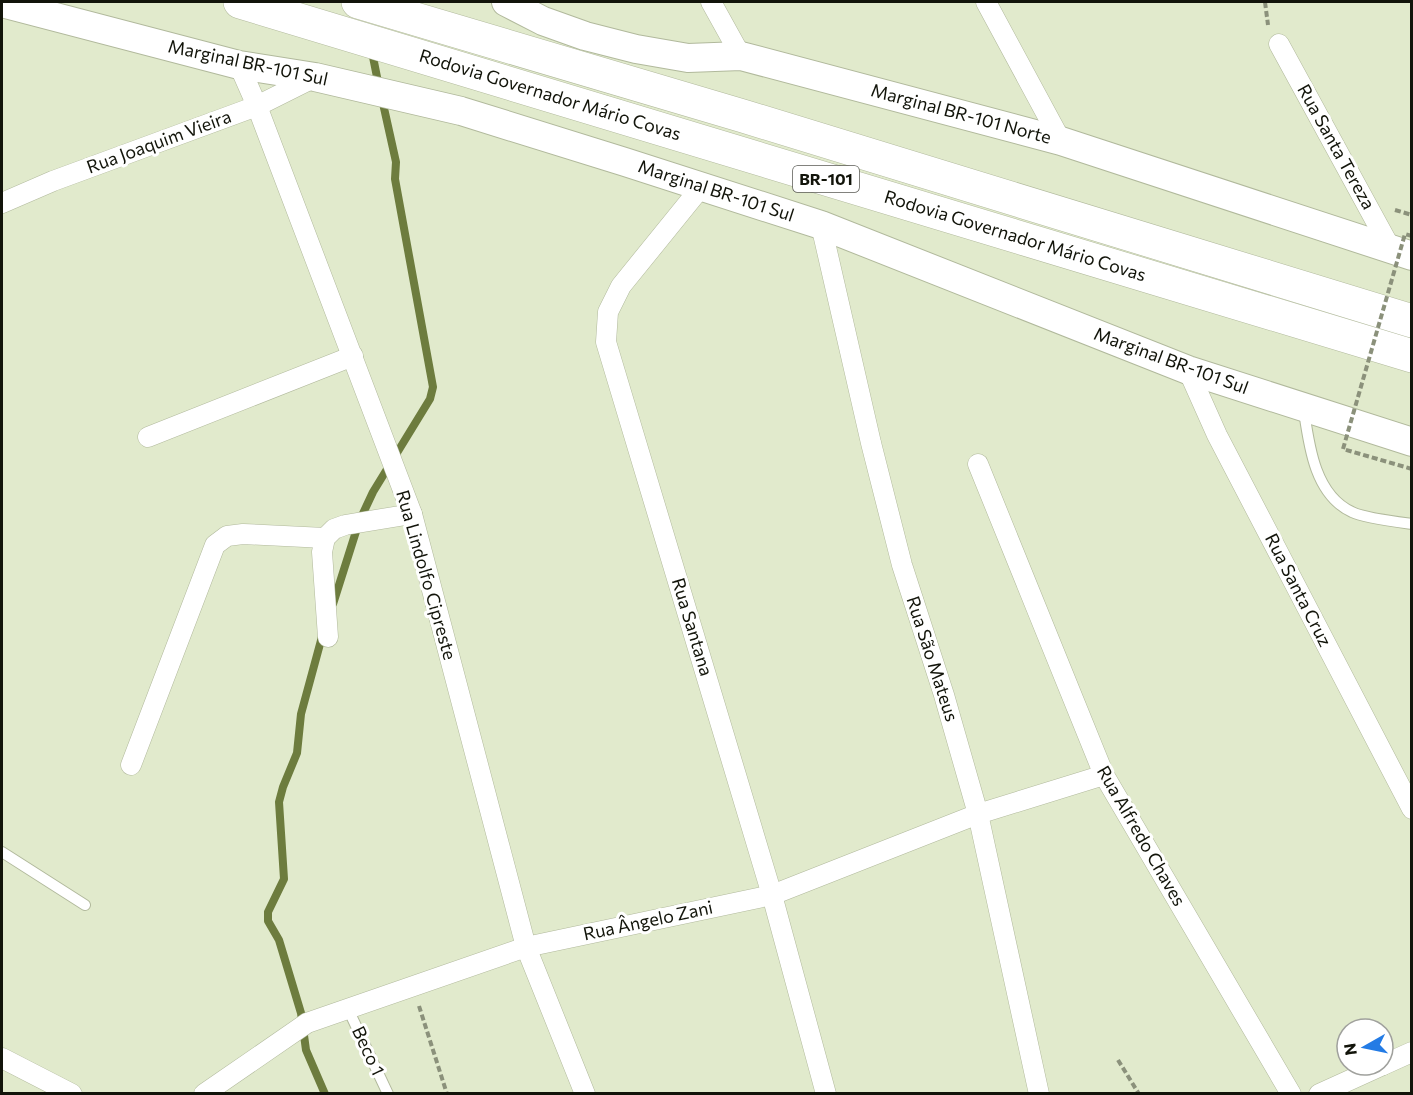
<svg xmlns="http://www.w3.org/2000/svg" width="1413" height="1095" font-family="Commissioner,sans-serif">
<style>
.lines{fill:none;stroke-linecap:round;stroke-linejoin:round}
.stream{stroke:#6d7c3e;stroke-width:8}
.lane-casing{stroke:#b1b99c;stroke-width:12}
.street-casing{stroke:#b1b99c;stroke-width:21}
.secondary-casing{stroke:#b1b99c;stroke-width:30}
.highway-casing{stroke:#b1b99c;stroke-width:34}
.path{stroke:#8b917b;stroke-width:4;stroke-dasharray:6 3;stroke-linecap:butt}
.lane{stroke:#fff;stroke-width:10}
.street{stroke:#fff;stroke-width:20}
.secondary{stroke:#fff;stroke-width:28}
.highway{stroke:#fff;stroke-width:33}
.path-bridge{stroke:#8b917b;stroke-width:4;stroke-dasharray:6 3;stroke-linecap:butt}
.labels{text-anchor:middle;stroke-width:6;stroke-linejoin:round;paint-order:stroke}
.shield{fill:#fff;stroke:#595a54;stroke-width:1.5}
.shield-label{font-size:16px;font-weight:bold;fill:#12140a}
.street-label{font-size:18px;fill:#12140a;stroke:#fff}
</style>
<rect width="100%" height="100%" fill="#e1eacc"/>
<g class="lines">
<!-- stream -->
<g class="stream">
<polyline points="372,52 379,87"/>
<polyline points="333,604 359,522 373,492 430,399 433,387 395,179 396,162 382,99"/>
<polyline points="323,633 301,714 297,753 283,787 279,802 284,879 268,912 268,921 279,940 301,1013 306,1050 325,1094"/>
</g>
<defs>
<g id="lane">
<path d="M1304,411C1309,446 1315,495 1352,512C1364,518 1397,522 1412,524"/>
<polyline points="2,852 85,905"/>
<polyline points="348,1009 388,1094"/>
</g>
<g id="street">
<polyline points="711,2 741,56"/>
<polyline points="986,2 1061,141"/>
<polyline points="1279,44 1392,251"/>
<polyline points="239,65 257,106 412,514 526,947 585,1094"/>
<polyline points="702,186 621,286 608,312 606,342 772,895 826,1094"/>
<polyline points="2,203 53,181 257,106 315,77"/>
<polyline points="821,225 871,443 902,565 944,695 978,814 1039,1094"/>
<polyline points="1188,370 1217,435 1412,809"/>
<polyline points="148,437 353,356"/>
<polyline points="978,464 1104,775 1291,1094"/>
<polyline points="328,637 322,552 325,538 334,529 345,525 412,514"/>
<polyline points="131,765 215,545 227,536 243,534 325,538"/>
<polyline points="2,1058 72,1094"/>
<polyline points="1383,1065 1412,1052"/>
<polyline points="204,1094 307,1023 526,947 772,895 978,814 1104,775"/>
<polyline points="1319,1094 1383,1065"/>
</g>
<g id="secondary">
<polyline points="506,2 543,21 585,36 636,49 688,58 741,56 1061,141 1412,256"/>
<polyline points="2,3 239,65 315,77 461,111 625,162 821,225 1188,370 1412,442"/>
</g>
<g id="highway">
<polyline points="240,2 1412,356"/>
<polyline points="358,2 743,116 1412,321"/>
</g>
</defs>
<!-- lane casing -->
<use href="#lane" class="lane-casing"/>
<!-- street casing -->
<use href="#street" class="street-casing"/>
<!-- secondary casing -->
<use href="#secondary" class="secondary-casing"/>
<!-- highway casing -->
<use href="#highway" class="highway-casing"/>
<!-- path -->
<g class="path">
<polyline points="1265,2 1268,25"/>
<polyline points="1395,210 1412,215"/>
<polyline points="419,1006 447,1094"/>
<polyline points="1118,1060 1139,1094"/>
</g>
<!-- lane -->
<use href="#lane" class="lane"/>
<!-- street -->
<use href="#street" class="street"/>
<!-- secondary -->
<use href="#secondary" class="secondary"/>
<!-- highway -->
<use href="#highway" class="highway"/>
<!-- path-bridge -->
<polyline class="path-bridge" points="1412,236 1405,234 1343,449 1412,469"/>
</g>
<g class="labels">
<!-- shield labels -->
<rect class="shield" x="793" y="166" width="66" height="26" rx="4.5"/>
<g class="shield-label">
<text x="826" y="185">BR-101</text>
</g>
<!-- street labels -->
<g class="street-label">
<text transform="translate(248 63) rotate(12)" y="6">Marginal BR-101 Sul</text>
<text transform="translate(550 95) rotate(17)" y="6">Rodovia Governador Mário Covas</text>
<text transform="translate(961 114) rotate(15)" y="6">Marginal BR-101 Norte</text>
<text transform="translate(159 142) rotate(-20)" y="6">Rua Joaquim Vieira</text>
<text transform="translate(1336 147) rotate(61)" y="6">Rua Santa Tereza</text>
<text transform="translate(716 191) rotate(18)" y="6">Marginal BR-101 Sul</text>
<text transform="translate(1015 236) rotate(17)" y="6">Rodovia Governador Mário Covas</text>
<text transform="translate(1171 361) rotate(20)" y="6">Marginal BR-101 Sul</text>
<text transform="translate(426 575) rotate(74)" y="6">Rua Lindolfo Cipreste</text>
<text transform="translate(1298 590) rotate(63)" y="6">Rua Santa Cruz</text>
<text transform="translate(692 627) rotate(73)" y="6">Rua Santana</text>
<text transform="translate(932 659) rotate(72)" y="6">Rua São Mateus</text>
<text transform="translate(1141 836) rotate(60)" y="6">Rua Alfredo Chaves</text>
<text transform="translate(648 921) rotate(-12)" y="6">Rua Ângelo Zani</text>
<text transform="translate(368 1051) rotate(65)" y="6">Beco 1</text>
</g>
</g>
<!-- border -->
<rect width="1413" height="1095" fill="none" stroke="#12140a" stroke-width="6"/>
<!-- north arrow -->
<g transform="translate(1365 1047) rotate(261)"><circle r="28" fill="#ffffff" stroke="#a0a19d" stroke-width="1.5"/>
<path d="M0-4.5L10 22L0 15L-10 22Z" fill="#237be5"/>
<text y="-9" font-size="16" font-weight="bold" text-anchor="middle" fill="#12140a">N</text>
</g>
</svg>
